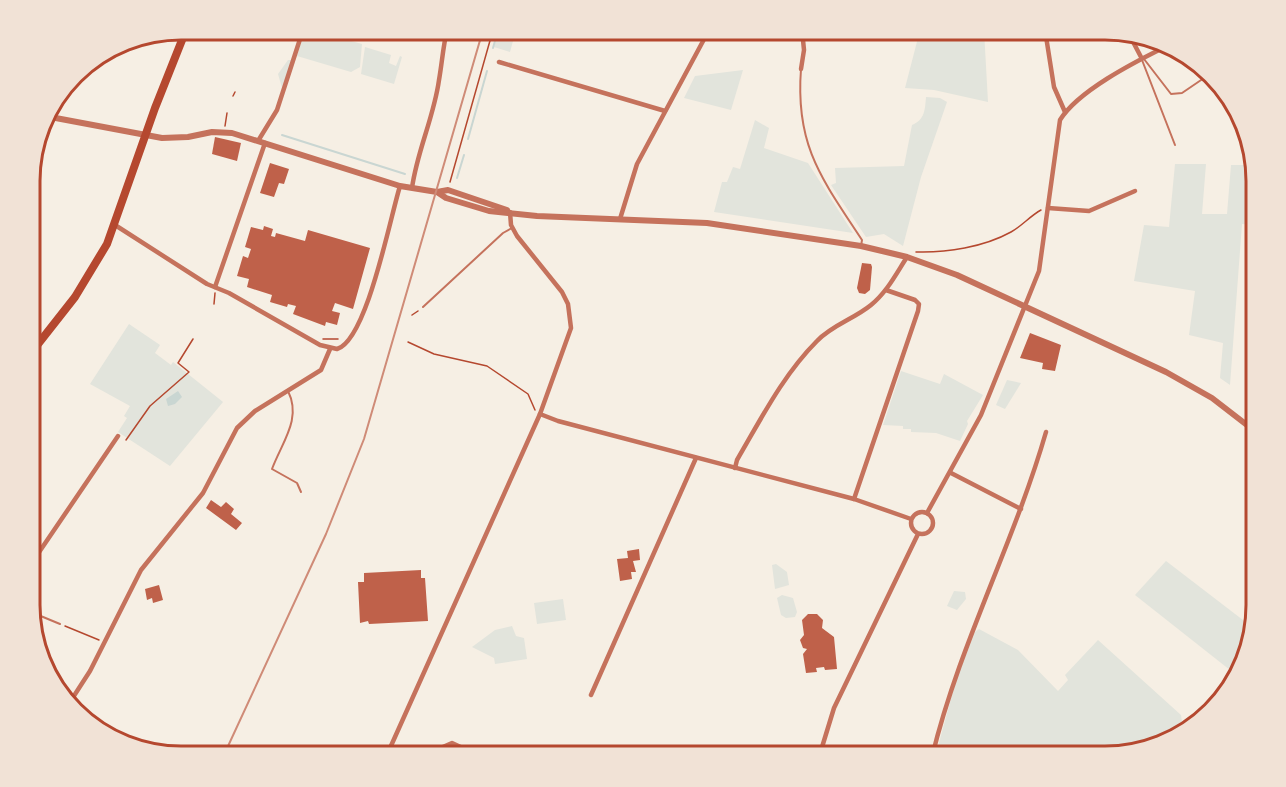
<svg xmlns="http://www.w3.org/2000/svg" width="1286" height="787" font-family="'Sofia Sans Condensed',sans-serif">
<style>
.green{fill:#e2e4dc}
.water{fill:#c9d6d2}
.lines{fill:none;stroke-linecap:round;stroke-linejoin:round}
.stream{stroke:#c9d6d2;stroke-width:2}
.building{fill:#bf614a}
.path{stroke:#b5482f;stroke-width:1.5}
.service{stroke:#c5725c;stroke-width:2}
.minor{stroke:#c5725c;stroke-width:4.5}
.tertiary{stroke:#c5725c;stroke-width:6}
.primary{stroke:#b5482f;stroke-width:8}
.rail{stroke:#cf8b77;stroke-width:2}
.rim{fill:none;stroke:#b5482f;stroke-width:3}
</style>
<rect width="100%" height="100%" fill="#f6efe4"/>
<!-- green -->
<g class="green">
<polygon points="301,30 312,30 362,44 360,67 351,72 297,56 303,36"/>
<polygon points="499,30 516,30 510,52 494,47"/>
<polygon points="920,30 984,30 988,102 934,90 905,88"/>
<polygon points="365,47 391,55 389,63 396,66 400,56 402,57 394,84 361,74"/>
<polygon points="288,60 292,60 282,88 278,74"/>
<polygon points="743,70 731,110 684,98 695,76"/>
<path d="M926,97L940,98L947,102L921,177L903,246L884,234L866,237L831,185L836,183L835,168L904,166L912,125C925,120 925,109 926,97Z"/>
<polygon points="755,120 769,128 764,148 808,163 853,233 714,212 722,182 727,182 733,167 740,169"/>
<polygon points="1175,164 1206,164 1202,214 1227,214 1231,165 1254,165 1256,171 1256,225 1242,224 1230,385 1220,378 1223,343 1189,335 1195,291 1134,281 1144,225 1169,227"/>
<polygon points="129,324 160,345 155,353 171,365 173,362 223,402 170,466 118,432 127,418 124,416 130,406 90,384"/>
<polygon points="901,371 940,384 944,374 983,395 967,421 968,424 960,441 936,433 911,432 911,429 903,429 903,426 883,425"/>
<polygon points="1007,380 1021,383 1005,409 996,405"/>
<polygon points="1166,561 1252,627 1240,660 1230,670 1135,595"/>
<polygon points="776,564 787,572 789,585 775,589 772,565"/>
<polygon points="954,591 965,592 966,599 957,610 947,606"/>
<polygon points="782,595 793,598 797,612 795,617 786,618 781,615 777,598"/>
<polygon points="563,599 566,620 537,624 534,603"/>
<polygon points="512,626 516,636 524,638 527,659 495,664 494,658 472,647 495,630"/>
<polygon points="979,629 1018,650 1058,691 1068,680 1065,675 1098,640 1181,715 1182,722 1158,743 1114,757 935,757 957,677 975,632"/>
</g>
<!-- water -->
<polygon class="water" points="178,391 182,397 175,404 168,406 166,399"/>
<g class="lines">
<!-- stream -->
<g class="stream">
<polyline points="493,48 498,30"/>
<polyline points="282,135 405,174"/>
<polyline points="468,139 487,71"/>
<polyline points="457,178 464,155"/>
<polyline points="1178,737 1233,682"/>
</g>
</g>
<!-- building -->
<g class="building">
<polygon points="215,137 241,143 237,161 212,154"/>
<polygon points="270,163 289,169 284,184 279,183 274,197 260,193"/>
<polygon points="264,226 273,229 271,236 275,237 276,233 305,241 308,230 370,248 353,309 335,303 332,311 340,313 337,325 326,322 325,326 293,314 296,306 288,304 287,307 270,302 272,295 247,287 249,279 237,276 243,256 248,258 251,249 245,247 251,227 263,230"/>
<polygon points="862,263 871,264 872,267 870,290 865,294 859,293 857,288"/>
<polygon points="1030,333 1061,345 1055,371 1042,369 1043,363 1020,358"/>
<polygon points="211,500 221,507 226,502 234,509 231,514 242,523 236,530 206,508"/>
<polygon points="639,549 640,560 633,561 636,572 631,572 632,579 620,581 617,559 628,558 627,551"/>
<polygon points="421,570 421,578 425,578 428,621 369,624 368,621 360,623 358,582 364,582 364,573"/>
<polygon points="159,585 163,600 153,603 152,598 147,600 145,589"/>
<polygon points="808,614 817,614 823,620 822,628 834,637 837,669 825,670 824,667 816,668 817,672 806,673 803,654 807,649 803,648 800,640 804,635 802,620"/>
</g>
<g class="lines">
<!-- path -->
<g class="path">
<polyline points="233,96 235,92"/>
<polyline points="225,126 227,113"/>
<polyline points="450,182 493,30"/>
<path d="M916,252C946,253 984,247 1011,232C1022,226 1030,216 1041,210"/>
<polyline points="214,304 215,293"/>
<polyline points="412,315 418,311"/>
<polyline points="323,339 338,339"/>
<polyline points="408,342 434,354 487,366 528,394 535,410"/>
<polyline points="126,440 150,406 189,372 178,363 193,339"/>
<polyline points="65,626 99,640"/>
</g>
<!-- service -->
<g class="service">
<polyline points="1144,59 1171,94 1182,93 1207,76"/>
<polyline points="1142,60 1175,145"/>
<path d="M801,69C795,146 822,179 862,240L861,246"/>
<polyline points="423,307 503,233 512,228"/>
<path d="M288,391C302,419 282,442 272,469L297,483L301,492"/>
<polyline points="31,612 60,624"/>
</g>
<!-- minor -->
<g class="minor">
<polyline points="1045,30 1054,87 1065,112"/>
<polyline points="1131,38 1141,57"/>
<polyline points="499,62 665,111"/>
<polyline points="801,69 804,50 802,30"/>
<polyline points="258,141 277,110 301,36 299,30"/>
<path d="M412,188C417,151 434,117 439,80C442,63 443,47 447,30"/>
<polyline points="1048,208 1089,211 1135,191"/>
<polyline points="620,219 637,164 709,30"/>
<path d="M115,225L207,284L229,293L320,345L337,349C367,340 390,218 400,186"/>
<polyline points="215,287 265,143"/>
<polyline points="540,414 558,421 854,499 911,519"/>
<path d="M735,468L737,460C761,419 783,375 817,341C832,325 854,319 871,305C887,292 896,274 907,257"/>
<polyline points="951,473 1021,509"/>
<polyline points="854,499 918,311 919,304 915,300 886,290"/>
<circle cx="922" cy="523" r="11"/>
<path d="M927,513L981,415L1039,271L1060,120C1078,91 1133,63 1163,48"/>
<polyline points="31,564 118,436"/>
<polyline points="591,695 696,458"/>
<polyline points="70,702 90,671 141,570 203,493 237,428 255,411 321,370 330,349"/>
<polyline points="386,757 540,414 571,328 568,304 562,292 517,236 511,225 510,212"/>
<polyline points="420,757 452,743 482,757"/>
<polyline points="819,757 834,708 918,534"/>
<path d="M932,757C959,645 1014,543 1046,432"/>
</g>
<!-- tertiary -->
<g class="tertiary">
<polyline points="45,116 162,138 188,137 212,132 232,133 400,186 437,192 448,190 507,210"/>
<polyline points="437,192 446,198 489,211 537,216 707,223 861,246 907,257 957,275 1166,372 1212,398 1256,432"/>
</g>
<!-- primary -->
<polyline class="primary" points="31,353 75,297 107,244 155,108 186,30"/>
<!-- rail -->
<polyline class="rail" points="223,757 326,534 364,439 483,30"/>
</g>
<!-- crop -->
<path d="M0 0H1286V787H0ZM181 40H1105A141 141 0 0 1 1246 181V605A141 141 0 0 1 1105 746H181A141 141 0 0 1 40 605V181A141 141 0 0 1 181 40Z" fill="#f1e2d6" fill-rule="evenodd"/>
<path class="rim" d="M181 40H1105A141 141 0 0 1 1246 181V605A141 141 0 0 1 1105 746H181A141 141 0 0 1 40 605V181A141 141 0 0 1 181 40Z"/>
</svg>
